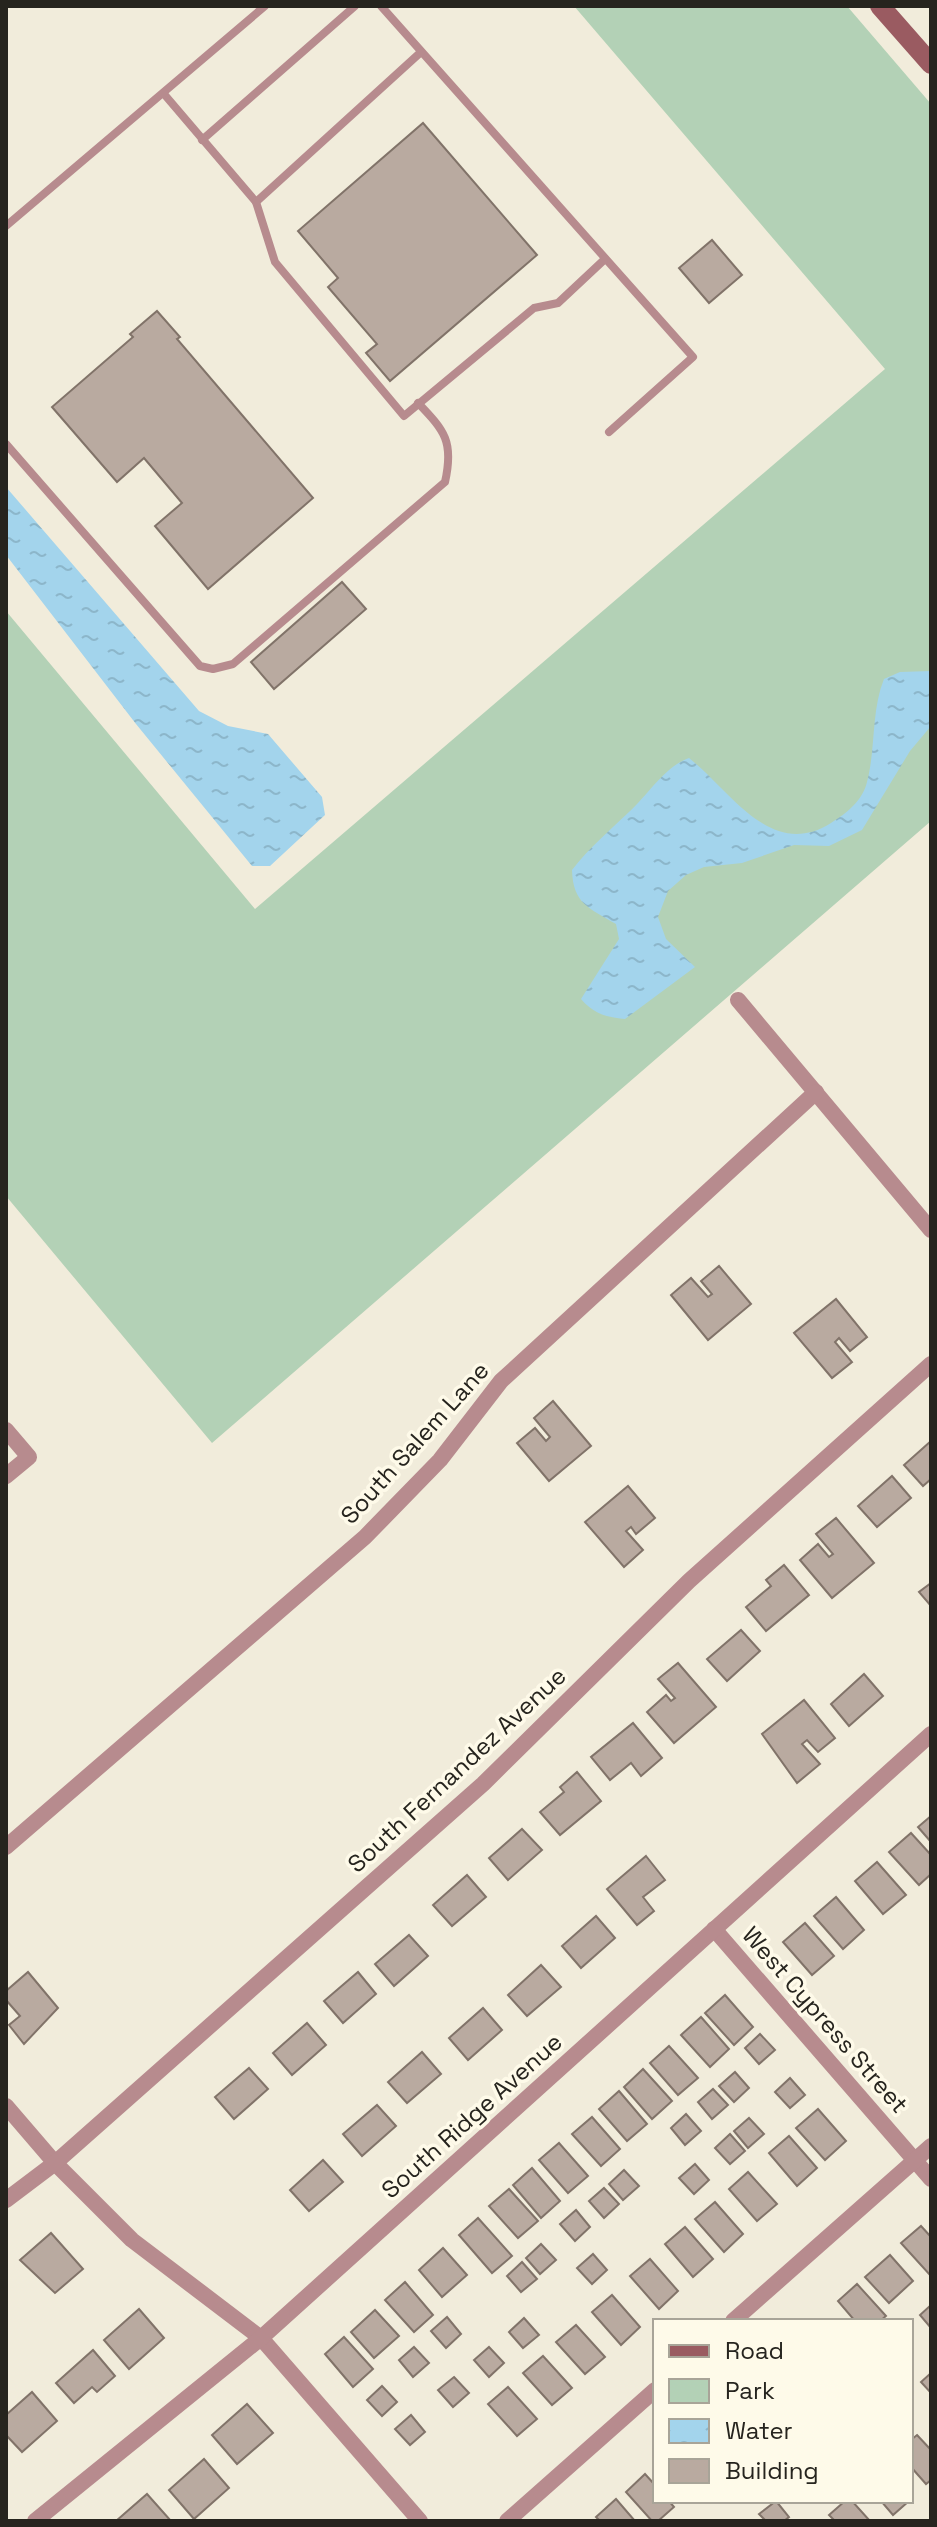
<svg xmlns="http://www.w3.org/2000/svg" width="937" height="2527" font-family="'Space Grotesk',sans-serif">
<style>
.green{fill:#b3d1b6}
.water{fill:url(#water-ripples)}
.building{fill:#b9aaa0;stroke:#817369;stroke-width:2}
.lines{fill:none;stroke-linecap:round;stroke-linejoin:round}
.lane{stroke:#b78b8e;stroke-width:8}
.street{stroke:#b78b8e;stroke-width:16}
.secondary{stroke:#9a5b61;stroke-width:20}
.labels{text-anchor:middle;stroke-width:7;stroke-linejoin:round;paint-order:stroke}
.street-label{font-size:24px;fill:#26241e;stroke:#fefae9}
</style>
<defs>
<pattern id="water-ripples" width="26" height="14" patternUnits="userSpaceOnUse" patternTransform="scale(2)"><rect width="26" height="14" fill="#a3d4ec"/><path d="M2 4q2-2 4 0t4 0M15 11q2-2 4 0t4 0" fill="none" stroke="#8cb6ca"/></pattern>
</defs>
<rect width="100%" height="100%" fill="#f1ecdb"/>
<!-- green -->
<polygon class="green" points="574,6 847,6 931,104 931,821 212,1443 6,1196 6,611 255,909 885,369"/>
<!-- water -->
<g class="water">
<polygon points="6,487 199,711 228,726 268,734 322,797 325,815 270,866 252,866 136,724 6,555"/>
<path d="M931,671V726L910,751L862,830L829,846L794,845L742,863L704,867L686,875L668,891L658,917L666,939L695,967L625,1019C606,1017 594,1014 581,999L619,939L616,924C589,908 573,904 572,870C589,848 609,831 629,812C649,794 664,767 689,758C731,791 771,861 831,823C847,813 863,800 867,782C876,748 871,711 884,679L900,672Z"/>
</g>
<!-- building -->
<g class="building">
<polygon points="423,123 537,255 390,381 366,353 377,344 328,287 338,278 298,231"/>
<polygon points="712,240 742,275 709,303 679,268"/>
<polygon points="157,311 180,337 177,339 313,498 208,589 155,526 182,503 144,458 117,482 52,407 133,337 130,334"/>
<polygon points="342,582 366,609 274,689 251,662"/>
<polygon points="719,1266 751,1304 708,1340 671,1295 691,1278 708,1297 712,1294 701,1281"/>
<polygon points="836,1299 867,1337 850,1351 839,1338 835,1342 852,1362 832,1378 794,1333"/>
<polygon points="553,1401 591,1446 549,1481 517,1443 535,1428 546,1441 550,1437 534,1418"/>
<polygon points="931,1441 931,1479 923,1486 904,1465"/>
<polygon points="892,1476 911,1498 877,1527 858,1506"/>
<polygon points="628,1486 655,1518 636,1534 631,1527 626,1531 643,1550 624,1567 585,1522"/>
<polygon points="836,1518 874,1563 832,1598 800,1560 818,1544 829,1557 833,1554 816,1534"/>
<polygon points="784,1565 809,1595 766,1631 746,1607 771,1586 766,1580"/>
<polygon points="931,1583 931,1606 919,1592"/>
<polygon points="741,1630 760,1651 727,1681 707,1659"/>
<polygon points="678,1663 716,1707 674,1743 647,1712 666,1695 671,1701 675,1698 658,1679"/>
<polygon points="864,1674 883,1696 849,1726 831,1704"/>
<polygon points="804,1700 835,1738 818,1752 807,1740 802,1744 820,1764 797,1783 762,1734"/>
<polygon points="633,1723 662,1758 641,1776 631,1763 610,1780 591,1757"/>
<polygon points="577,1772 601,1801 560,1835 540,1812 564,1792 560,1787"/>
<polygon points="931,1816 931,1842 918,1827"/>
<polygon points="522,1829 542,1850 508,1880 489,1858"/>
<polygon points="911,1833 931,1855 931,1874 919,1885 889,1852"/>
<polygon points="646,1856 665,1880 643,1897 654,1911 637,1925 607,1889"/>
<polygon points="877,1862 906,1895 883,1914 855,1881"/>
<polygon points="467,1875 486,1897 452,1926 433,1905"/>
<polygon points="836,1897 864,1930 843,1949 814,1916"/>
<polygon points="596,1916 615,1938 581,1968 562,1946"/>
<polygon points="805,1923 834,1956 812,1975 783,1942"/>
<polygon points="409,1935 428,1956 394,1986 375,1964"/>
<polygon points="541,1965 561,1987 527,2016 508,1995"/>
<polygon points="28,1972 58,2008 24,2044 9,2025 20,2016 6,2000 6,1991"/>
<polygon points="358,1972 376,1994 343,2023 324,2001"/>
<polygon points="725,1995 753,2027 734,2045 705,2013"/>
<polygon points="483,2008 502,2030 468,2060 449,2038"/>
<polygon points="701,2017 729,2049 710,2067 681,2035"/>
<polygon points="307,2023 326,2045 292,2075 273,2053"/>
<polygon points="760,2034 775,2050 759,2064 745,2048"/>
<polygon points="669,2046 698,2078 678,2095 650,2063"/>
<polygon points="422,2052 441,2074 407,2103 388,2082"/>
<polygon points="249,2068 268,2089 234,2119 215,2097"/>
<polygon points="643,2069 672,2101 652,2119 624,2087"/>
<polygon points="735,2072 749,2088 734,2102 719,2086"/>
<polygon points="790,2078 805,2095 790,2108 775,2092"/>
<polygon points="713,2089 728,2105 712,2119 698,2102"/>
<polygon points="619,2091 647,2124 627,2141 599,2109"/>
<polygon points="377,2105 396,2126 362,2156 343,2134"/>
<polygon points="818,2109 846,2141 825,2160 796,2128"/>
<polygon points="686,2114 701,2131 685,2145 671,2128"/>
<polygon points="592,2117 620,2149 601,2166 572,2134"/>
<polygon points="749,2118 764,2134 748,2148 734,2131"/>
<polygon points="730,2134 745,2151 730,2164 715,2148"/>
<polygon points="789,2136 817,2168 797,2186 769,2153"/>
<polygon points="559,2143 588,2176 568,2193 539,2160"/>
<polygon points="323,2160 343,2182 309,2211 290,2190"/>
<polygon points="695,2164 709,2180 694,2194 679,2178"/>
<polygon points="532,2168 560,2201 541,2218 513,2185"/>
<polygon points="624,2170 639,2186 623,2200 609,2184"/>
<polygon points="748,2172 777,2204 757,2221 729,2189"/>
<polygon points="604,2188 619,2204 604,2218 589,2201"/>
<polygon points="509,2189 538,2221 518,2238 489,2206"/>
<polygon points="715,2202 743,2234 724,2252 695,2219"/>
<polygon points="576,2210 590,2227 575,2241 560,2224"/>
<polygon points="478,2218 512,2256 492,2273 459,2235"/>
<polygon points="921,2226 931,2237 930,2275 901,2243"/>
<polygon points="685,2227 713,2259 693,2277 665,2244"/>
<polygon points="51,2233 83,2269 55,2293 20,2260"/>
<polygon points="541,2244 556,2260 540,2274 526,2258"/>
<polygon points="443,2248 467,2275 442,2297 419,2270"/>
<polygon points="593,2254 607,2270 592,2284 577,2268"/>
<polygon points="890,2255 913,2281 889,2303 865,2277"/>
<polygon points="650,2259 678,2291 659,2309 630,2276"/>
<polygon points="522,2262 537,2279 521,2292 507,2276"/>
<polygon points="405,2282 433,2315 414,2332 385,2300"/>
<polygon points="857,2284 886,2316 880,2321 855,2321 838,2301"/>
<polygon points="612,2295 640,2327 621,2345 592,2312"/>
<polygon points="931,2305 931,2328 920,2315"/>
<polygon points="139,2309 164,2338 129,2369 104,2340"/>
<polygon points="375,2310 399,2336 374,2358 351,2332"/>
<polygon points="447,2317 461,2334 446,2348 431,2331"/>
<polygon points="524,2318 539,2335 523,2348 509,2332"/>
<polygon points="576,2325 605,2357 585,2374 556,2342"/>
<polygon points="344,2337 373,2369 353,2387 325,2354"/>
<polygon points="414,2347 429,2363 413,2377 399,2360"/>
<polygon points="489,2347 504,2363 489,2377 474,2360"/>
<polygon points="93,2350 115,2376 97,2392 92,2387 74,2403 56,2383"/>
<polygon points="543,2356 572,2388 552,2405 523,2373"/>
<polygon points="931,2373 931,2393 921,2382"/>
<polygon points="454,2377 469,2393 453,2407 438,2390"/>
<polygon points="382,2386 397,2402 382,2416 367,2400"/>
<polygon points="508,2387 537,2419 517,2436 488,2404"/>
<polygon points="32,2392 57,2421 22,2452 6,2435 6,2415"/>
<polygon points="247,2404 273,2433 237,2464 212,2435"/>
<polygon points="411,2415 425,2432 410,2445 395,2429"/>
<polygon points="917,2435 931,2450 931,2480 926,2484 911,2467 911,2440"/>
<polygon points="204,2459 229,2488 194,2519 169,2490"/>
<polygon points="645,2474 655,2485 655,2501 669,2501 674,2507 658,2521 652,2521 626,2492"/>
<polygon points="147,2494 171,2521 116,2521"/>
<polygon points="616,2499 635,2521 600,2521 596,2517"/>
<polygon points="776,2501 789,2517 784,2521 766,2521 759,2514"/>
<polygon points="845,2501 852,2501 870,2521 835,2521 829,2515"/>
<polygon points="881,2501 909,2501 893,2515"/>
</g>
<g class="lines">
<!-- lane -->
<g class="lane">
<polyline points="381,6 693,357 609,432"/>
<polyline points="164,94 256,202 275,262 404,416 534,308 558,303 605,259"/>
<polyline points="202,140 355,6"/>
<polyline points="256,202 421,52"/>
<polyline points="6,226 265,6"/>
<path d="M6,444L200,666L213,669L233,664L445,482C454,442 445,431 418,403"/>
</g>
<!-- street -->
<g class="street">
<polyline points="738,1000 931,1230"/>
<polyline points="6,1430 29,1457 6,1476"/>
<polyline points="6,1847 365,1537 440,1460 501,1381 816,1092"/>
<polyline points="714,1929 931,2179"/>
<polyline points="6,2106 55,2163 132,2240 261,2338 420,2521"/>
<polyline points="6,2200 55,2163 483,1784 689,1581 931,1364"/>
<polyline points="733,2321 931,2146"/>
<polyline points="35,2521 261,2338 931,1734"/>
<polyline points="507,2521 655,2390"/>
</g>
<!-- secondary -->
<polyline class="secondary" points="880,6 931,64"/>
</g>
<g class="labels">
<!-- street labels -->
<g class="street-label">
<text transform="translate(415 1443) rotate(-48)" y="8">South Salem Lane</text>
<text transform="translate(457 1770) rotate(-43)" y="8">South Fernandez Avenue</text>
<text transform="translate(825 2020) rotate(49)" y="8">West Cypress Street</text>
<text transform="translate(472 2116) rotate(-42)" y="8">South Ridge Avenue</text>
</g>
</g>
<!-- border -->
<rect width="937" height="2527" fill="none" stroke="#26241e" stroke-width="16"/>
<!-- legend -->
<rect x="653" y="2319" width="260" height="184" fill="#fefae9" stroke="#a8a498" stroke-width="2"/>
<rect x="669" y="2345" width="40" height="12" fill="#9a5b61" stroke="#a8a498" stroke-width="2"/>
<text x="725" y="2359" font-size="24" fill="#26241e">Road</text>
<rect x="669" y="2379" width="40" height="24" fill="#b3d1b6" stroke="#a8a498" stroke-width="2"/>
<text x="725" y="2399" font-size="24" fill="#26241e">Park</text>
<rect x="669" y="2419" width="40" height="24" fill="url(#water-ripples)" stroke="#a8a498" stroke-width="2"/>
<text x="725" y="2439" font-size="24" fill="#26241e">Water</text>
<rect x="669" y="2459" width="40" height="24" fill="#b9aaa0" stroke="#a8a498" stroke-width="2"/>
<text x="725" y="2479" font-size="24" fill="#26241e">Building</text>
</svg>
